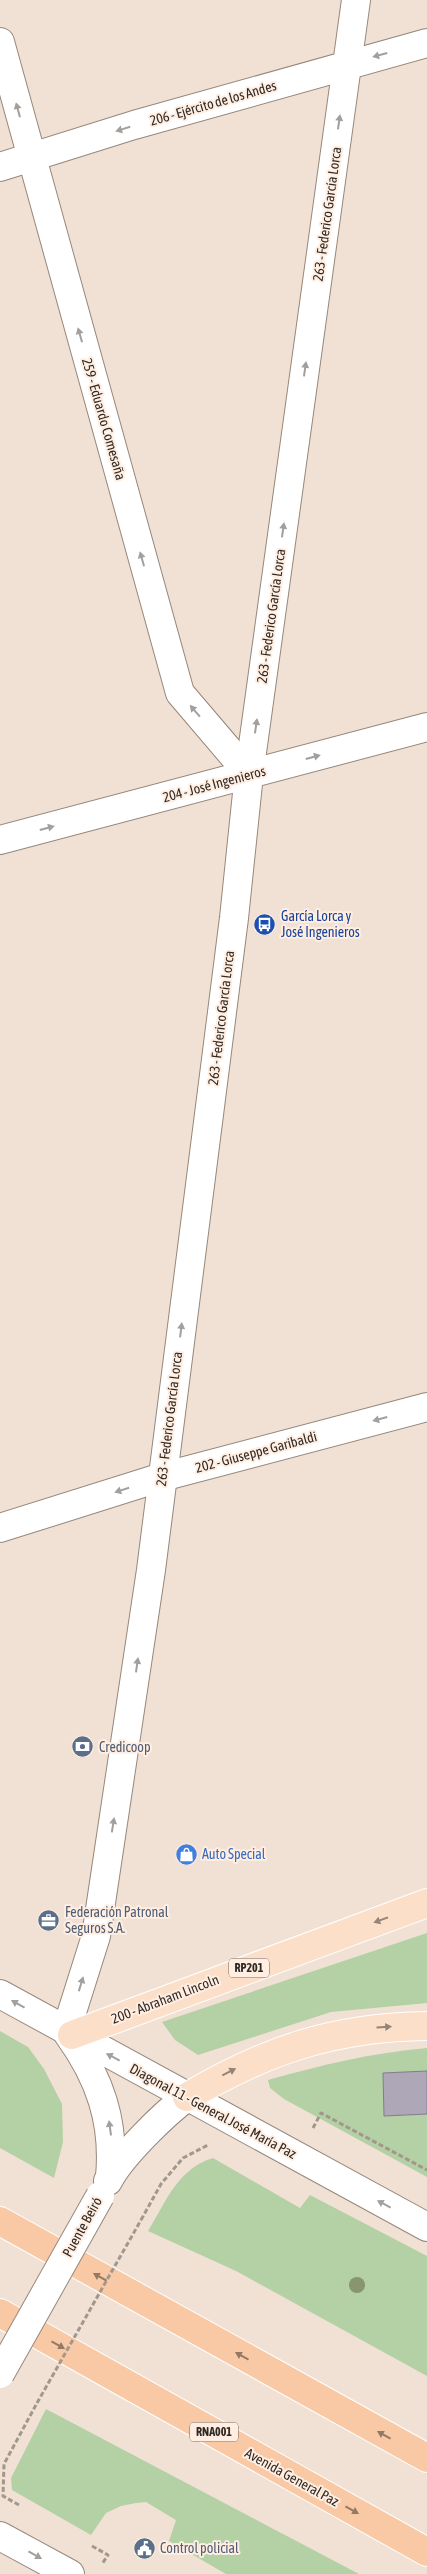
<svg xmlns="http://www.w3.org/2000/svg" width="427" height="2574" font-family="'Asap Condensed',sans-serif">
<style>
.green{fill:#b4d0a5}
.building{fill:#aea7b8;stroke:#837c8c}
.lines{fill:none;stroke-linecap:round;stroke-linejoin:round}
.street-casing{stroke:#96877b;stroke-width:30}
.secondary-casing{stroke:#96877b;stroke-width:30}
.primary-casing{stroke:#fff;stroke-width:30}
.highway-casing{stroke:#fff;stroke-width:30}
.path{stroke:#a3978d;stroke-width:3;stroke-dasharray:5 2.5;stroke-linecap:butt}
.street{stroke:#fff;stroke-width:28}
.secondary{stroke:#fff;stroke-width:28}
.primary{stroke:#fbdfc9;stroke-width:28}
.highway{stroke:#f9c9a5;stroke-width:28}
.secondary-bridge-casing{stroke:#96877b;stroke-width:30;stroke-linecap:butt}
.path-bridge{stroke:#a3978d;stroke-width:3;stroke-dasharray:5 2.5;stroke-linecap:butt}
.secondary-bridge{stroke:#fff;stroke-width:28}
.tree{fill:#88956e}
.oneway{fill:#a29f9d}
.oneway2{fill:#968477}
.oneway3{fill:#947a65}
.labels{text-anchor:middle;stroke-width:4;stroke-linejoin:round;paint-order:stroke}
.shield{fill:#ffeee1;stroke:#6e655d;stroke-width:1}
.shield-label{font-size:12px;font-weight:bold;fill:#302a25}
.street-label{font-size:14px;fill:#302a25;stroke:#ffeee1}
.transit-label{font-size:14px;fill:#164399;stroke:#ffeee1;text-anchor:start}
.service-label{font-size:14px;fill:#4e5e75;stroke:#ffeee1;text-anchor:start}
.shop-label{font-size:14px;fill:#366cbe;stroke:#ffeee1;text-anchor:start}
</style>
<rect width="100%" height="100%" fill="#f1e1d4"/>
<!-- green -->
<g class="green">
<polygon points="427,1933 427,2003 331,2012 198,2055 175,2040 162,2022"/>
<polygon points="0,2031 28,2047 44,2069 62,2104 63,2142 54,2178 0,2148"/>
<path d="M427,2048V2177L284,2099L270,2088L268,2080C321,2065 372,2053 427,2048Z"/>
<path d="M213,2158L300,2208L310,2195L427,2256V2376L236,2271L148,2231C166,2202 177,2169 213,2158Z"/>
<polygon points="46,2409 359,2574 226,2574 169,2541 176,2520 146,2502 136,2503 121,2506 106,2513 91,2535 12,2490 11,2478"/>
</g>
<!-- building -->
<polygon class="building" points="427,2071 427,2114 384,2116 383,2073"/>
<g class="lines">
<defs>
<g id="street">
<polyline points="0,42 180,693 249,774"/>
<polyline points="0,167 134,125 427,43"/>
<polyline points="0,840 427,727"/>
<polyline points="0,1528 162,1477 427,1407"/>
<polyline points="66,2031 96,1936 151,1570 234,918 249,774 356,0"/>
</g>
<g id="secondary">
<polyline points="0,1994 427,2227"/>
<path d="M68,2034C100,2078 115,2122 110,2177"/>
<path d="M108,2181C121,2156 165,2113 187,2097"/>
<polyline points="0,2536 70,2574"/>
</g>
<g id="primary">
<polyline points="72,2035 427,1903"/>
<path d="M187,2097C266,2050 335,2027 427,2026"/>
</g>
<g id="highway">
<polyline points="0,2221 427,2458"/>
<polyline points="0,2313 427,2552"/>
</g>
</defs>
<!-- street casing -->
<use href="#street" class="street-casing"/>
<!-- secondary casing -->
<use href="#secondary" class="secondary-casing"/>
<!-- primary casing -->
<use href="#primary" class="primary-casing"/>
<!-- highway casing -->
<use href="#highway" class="highway-casing"/>
<!-- path -->
<g class="path">
<polyline points="313,2128 321,2113 427,2170"/>
<polyline points="141,2220 161,2184 183,2158 208,2145"/>
<polyline points="19,2505 3,2496 4,2464 37,2403"/>
<polyline points="92,2546 108,2555 102,2564"/>
</g>
<!-- street -->
<use href="#street" class="street"/>
<!-- secondary -->
<use href="#secondary" class="secondary"/>
<!-- primary -->
<use href="#primary" class="primary"/>
<!-- highway -->
<use href="#highway" class="highway"/>
<defs>
<polyline id="secondary-bridge" points="0,2374 100,2196"/>
</defs>
<!-- secondary-bridge casing -->
<use href="#secondary-bridge" class="secondary-bridge-casing"/>
<!-- path-bridge -->
<polyline class="path-bridge" points="37,2403 141,2220"/>
<!-- secondary-bridge -->
<use href="#secondary-bridge" class="secondary-bridge"/>
</g>
<!-- trees -->
<circle class="tree" cx="357" cy="2285" r="8"/>
<!-- one-way arrows -->
<defs><path id="oneway-solid" d="M-6-.8H1V-3.2L6.5 0L1 3.2V.8H-6Z" transform="scale(1.25)"/></defs>
<g class="oneway">
<use href="#oneway-solid" transform="translate(380 55) rotate(165)"/>
<use href="#oneway-solid" transform="translate(18 110) rotate(-105)"/>
<use href="#oneway-solid" transform="translate(339 122) rotate(-82)"/>
<use href="#oneway-solid" transform="translate(123 129) rotate(163)"/>
<use href="#oneway-solid" transform="translate(80 335) rotate(-106)"/>
<use href="#oneway-solid" transform="translate(305 369) rotate(-82)"/>
<use href="#oneway-solid" transform="translate(283 530) rotate(-82)"/>
<use href="#oneway-solid" transform="translate(142 559) rotate(-106)"/>
<use href="#oneway-solid" transform="translate(195 711) rotate(-131)"/>
<use href="#oneway-solid" transform="translate(256 726) rotate(-82)"/>
<use href="#oneway-solid" transform="translate(313 757) rotate(-15)"/>
<use href="#oneway-solid" transform="translate(47 828) rotate(-15)"/>
<use href="#oneway-solid" transform="translate(181 1330) rotate(-83)"/>
<use href="#oneway-solid" transform="translate(380 1419) rotate(165)"/>
<use href="#oneway-solid" transform="translate(122 1490) rotate(162)"/>
<use href="#oneway-solid" transform="translate(137 1665) rotate(-82)"/>
<use href="#oneway-solid" transform="translate(113 1825) rotate(-81)"/>
<use href="#oneway-solid" transform="translate(81 1984) rotate(-73)"/>
<use href="#oneway-solid" transform="translate(18 2004) rotate(-151)"/>
<use href="#oneway-solid" transform="translate(113 2057) rotate(-152)"/>
<use href="#oneway-solid" transform="translate(110 2128) rotate(-98)"/>
<use href="#oneway-solid" transform="translate(384 2204) rotate(-152)"/>
<use href="#oneway-solid" transform="translate(35 2555) rotate(29)"/>
</g>
<g class="oneway2">
<use href="#oneway-solid" transform="translate(381 1920) rotate(160)"/>
<use href="#oneway-solid" transform="translate(384 2027) rotate(-4)"/>
<use href="#oneway-solid" transform="translate(229 2072) rotate(-27)"/>
</g>
<g class="oneway3">
<use href="#oneway-solid" transform="translate(100 2277) rotate(-151)"/>
<use href="#oneway-solid" transform="translate(58 2345) rotate(29)"/>
<use href="#oneway-solid" transform="translate(242 2356) rotate(-151)"/>
<use href="#oneway-solid" transform="translate(384 2435) rotate(-151)"/>
<use href="#oneway-solid" transform="translate(352 2510) rotate(29)"/>
</g>
<!-- icons -->
<defs>
<symbol id="bus-disc" viewBox="-11 -11 22 22"><circle r="9.5" fill="#1a4fb4" stroke="#ffeee1"/><path d="M-5-6H5V4H4V6H2V4H-2V6H-4V4H-5ZM-3.5-4V0h7V-4ZM-3.5 1.2v1.5H-2V1.2ZM2 1.2v1.5H3.5V1.2Z" fill="#fff"/></symbol>
<symbol id="bank-disc" viewBox="-11 -11 22 22"><circle r="9.5" fill="#5c6f8a" stroke="#ffeee1"/><path d="M-6-4H6V4H-6ZM0-2.3a2.3 2.3 0 1 0 0 4.6a2.3 2.3 0 1 0 0-4.6Z" fill="#fff"/></symbol>
<symbol id="shop-disc" viewBox="-11 -11 22 22"><circle r="9.5" fill="#3f7fe0" stroke="#ffeee1"/><path d="M-5-2.5h2.3a2.7 3.5 0 0 1 5.4 0H5L5.5 6h-11ZM-1.5-2.5h3a1.5 2.3 0 0 0-3 0Z" fill="#fff"/></symbol>
<symbol id="office-disc" viewBox="-11 -11 22 22"><circle r="9.5" fill="#5c6f8a" stroke="#ffeee1"/><path d="M-6-3h4V-5.5h4V-3h4V5H-6ZM-1-4.5V-3h2v-1.5ZM-6 0V1H6V0Z" fill="#fff"/></symbol>
<symbol id="civic-disc" viewBox="-11 -11 22 22"><circle r="9.5" fill="#5c6f8a" stroke="#ffeee1"/><path d="M-.6-6.5H3V-4.5H.6V-3L4-1V1h2V6H-6V1h2V-1L-.6-3ZM-1.2 2.5V6h2.4V2.5Z" fill="#fff"/></symbol>
</defs>
<g fill-rule="evenodd">
<use href="#bus-disc" x="252" y="912" width="25" height="25"/>
<use href="#bank-disc" x="70" y="1734" width="25" height="25"/>
<use href="#shop-disc" x="174" y="1842" width="25" height="25"/>
<use href="#office-disc" x="36" y="1908" width="25" height="25"/>
<use href="#civic-disc" x="132" y="2536" width="25" height="25"/>
</g>
<g class="labels">
<!-- shield labels -->
<g class="shield">
<rect x="229" y="1958.5" width="40" height="19" rx="4"/>
<rect x="190" y="2422.5" width="48" height="19" rx="4"/>
</g>
<g class="shield-label">
<text x="249" y="1972">RP201</text>
<text x="214" y="2436">RNA001</text>
</g>
<!-- street labels -->
<g class="street-label">
<text transform="translate(213 103) rotate(-16)" y="5">206 - Ejército de los Andes</text>
<text transform="translate(327 214) rotate(-82)" y="5">263 - Federico García Lorca</text>
<text transform="translate(104 419) rotate(74)" y="5">259 - Eduardo Comesaña</text>
<text transform="translate(271 616) rotate(-82)" y="5">263 - Federico García Lorca</text>
<text transform="translate(214 784) rotate(-15)" y="5">204 - José Ingenieros</text>
<text transform="translate(221 1018) rotate(-83)" y="5">263 - Federico García Lorca</text>
<text transform="translate(169 1419) rotate(-83)" y="5">263 - Federico García Lorca</text>
<text transform="translate(256 1452) rotate(-15)" y="5">202 - Giuseppe Garibaldi</text>
<text transform="translate(165 1999) rotate(-21)" y="5">200 - Abraham Lincoln</text>
<text transform="translate(213 2111) rotate(28)" y="5">Diagonal 11 - General José María Paz</text>
<text transform="translate(82 2227) rotate(-61)" y="5">Puente Beiró</text>
<text transform="translate(292 2477) rotate(29)" y="5">Avenida General Paz</text>
</g>
<!-- transit labels -->
<g class="transit-label">
<text x="281" y="921">García Lorca y<tspan x="281" dy="16">José Ingenieros</tspan></text>
</g>
<!-- service labels -->
<g class="service-label">
<text x="99" y="1752">Credicoop</text>
<text x="65" y="1917">Federación Patronal<tspan x="65" dy="16">Seguros S.A.</tspan></text>
<text x="160" y="2553">Control policial</text>
</g>
<!-- shop labels -->
<g class="shop-label">
<text x="202" y="1859">Auto Special</text>
</g>
</g>
</svg>
